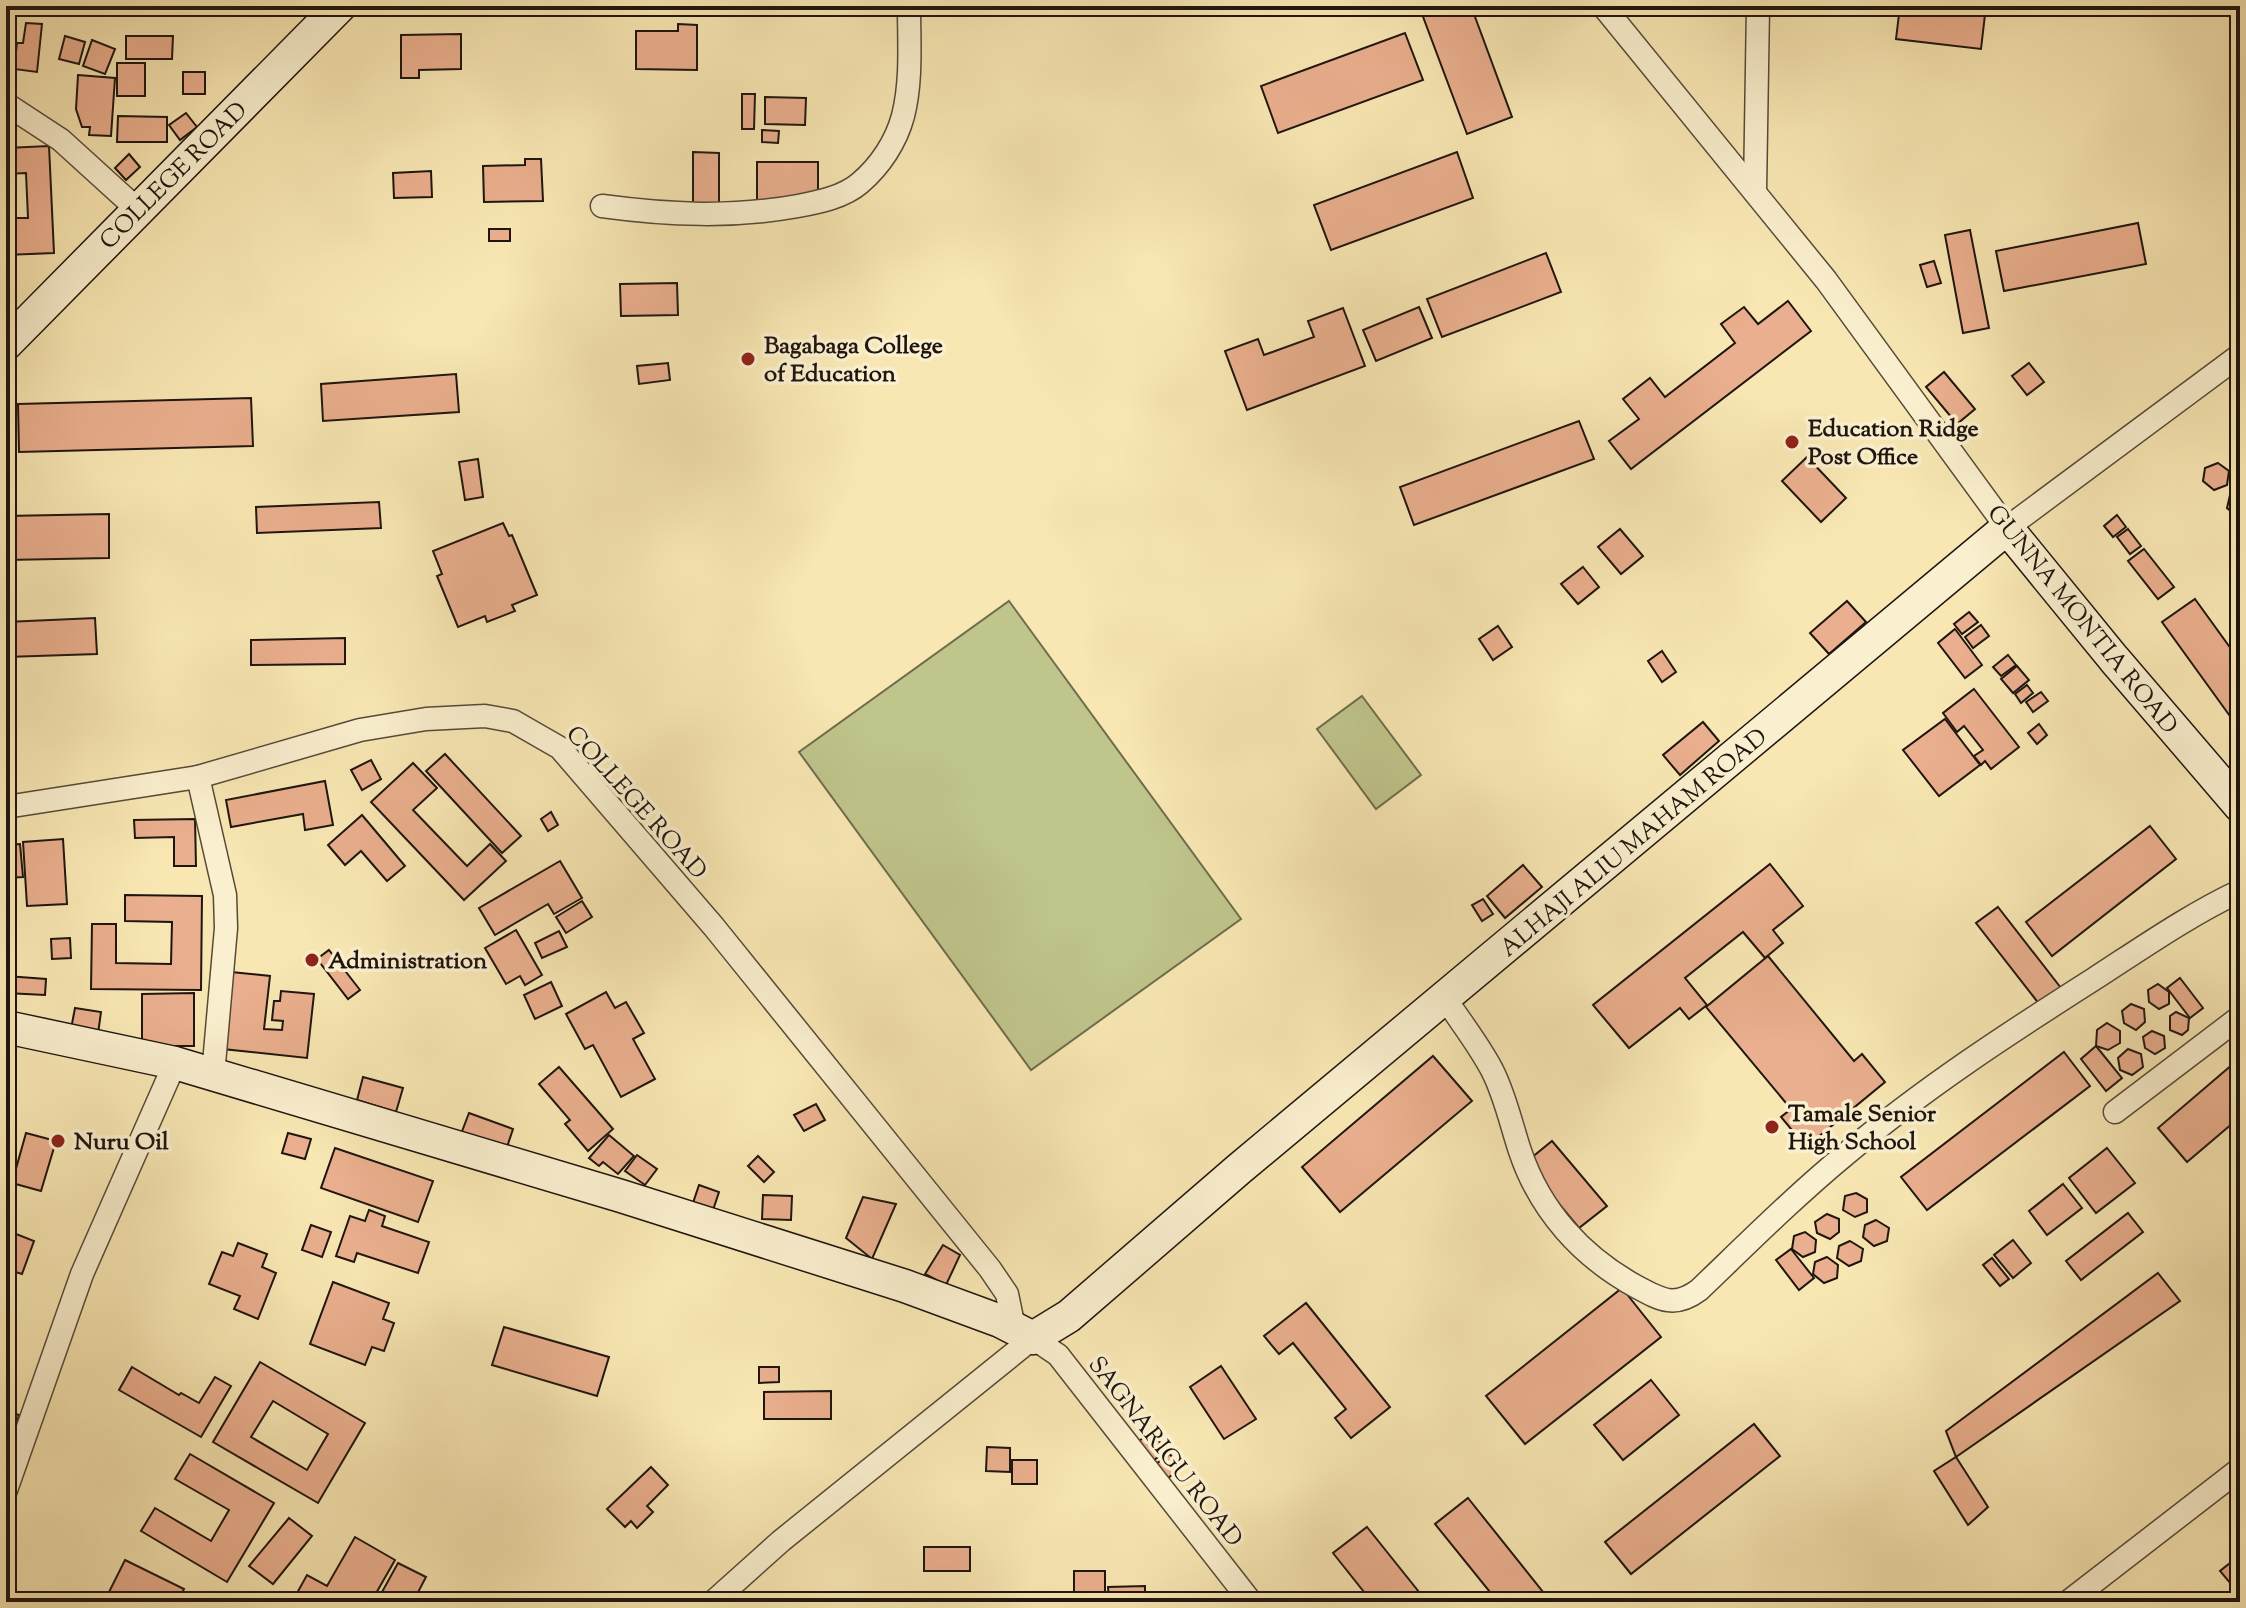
<svg xmlns="http://www.w3.org/2000/svg" width="2246" height="1608" font-family="'Sorts Mill Goudy',serif">
<style>
.green{fill:#bfc58b;stroke:#6f6d4d;stroke-width:2}
.building{fill:#eaaf8e;stroke:#1f150f;stroke-width:2;fill-rule:evenodd}
.lines{fill:none;stroke-linecap:round;stroke-linejoin:round}
.street-casing{stroke:#554a38;stroke-width:25}
.secondary-casing{stroke:#1f150f;stroke-width:35}
.street{stroke:#faefce;stroke-width:22}
.secondary{stroke:#faefce;stroke-width:32}
.poi-dot{fill:#8f2418;stroke:#faefce;stroke-width:3}
.labels{text-anchor:middle;stroke-width:7;stroke-linejoin:round;paint-order:stroke}
.street-label{font-size:24px;fill:#1f150f;stroke:#faefce}
.poi-label{font-size:24px;font-weight:bold;fill:#1f150f;stroke:#faefce;text-anchor:start}
</style>
<rect width="100%" height="100%" fill="#f8e7b3"/>
<filter id="stains"><feTurbulence type="fractalNoise" baseFrequency=".0025" numOctaves="4"/><feColorMatrix values="0 0 0 0 .2 0 0 0 0 .09 0 0 0 0 .02 0 0 0 .5 -.17"/></filter>
<radialGradient id="worn" r=".72"><stop offset=".6" stop-color="#630" stop-opacity="0"/><stop offset="1" stop-color="#630" stop-opacity=".3"/></radialGradient>
<!-- green -->
<g class="green">
<polygon points="1009,601 1241,919 1031,1070 799,752"/>
<polygon points="1362,696 1421,775 1376,809 1317,729"/>
</g>
<!-- building -->
<g class="building">
<polygon points="30,6 58,6 57,16 29,11"/>
<polygon points="232,6 292,6 292,7 283,7 283,16 232,16"/>
<polygon points="1419,6 1471,6 1512,117 1467,134"/>
<polygon points="1900,6 1986,6 1981,49 1896,39"/>
<polygon points="26,23 42,24 37,72 14,69 17,43 23,43"/>
<polygon points="678,24 697,25 697,70 636,69 636,31 678,31"/>
<polygon points="1405,33 1423,80 1278,133 1261,86"/>
<polygon points="461,34 461,69 419,70 419,78 401,78 401,35"/>
<polygon points="65,36 85,42 79,64 59,59"/>
<polygon points="126,36 173,36 172,59 126,59"/>
<polygon points="92,40 115,49 105,74 83,66"/>
<rect x="117" y="63" width="28" height="33"/>
<rect x="183" y="72" width="22" height="22"/>
<polygon points="78,75 115,78 111,136 89,135 90,127 82,127 76,109"/>
<polygon points="742,94 755,94 754,129 742,129"/>
<polygon points="765,97 806,98 805,125 765,124"/>
<polygon points="186,113 197,127 180,140 169,125"/>
<polygon points="118,116 167,117 167,142 117,142"/>
<polygon points="762,130 779,131 778,143 762,142"/>
<polygon points="49,146 54,253 6,255 6,218 28,218 26,173 6,174 6,148"/>
<polygon points="693,152 719,153 719,206 693,205"/>
<polygon points="1457,152 1473,198 1331,250 1314,205"/>
<polygon points="129,154 140,167 126,180 115,168"/>
<polygon points="525,159 541,159 543,201 484,202 483,166 525,165"/>
<polygon points="757,162 818,162 818,198 757,206"/>
<polygon points="431,171 432,197 394,198 393,173"/>
<polygon points="2138,223 2146,264 2004,291 1996,251"/>
<rect x="489" y="229" width="21" height="12"/>
<polygon points="1970,230 1989,328 1963,333 1945,235"/>
<polygon points="1546,253 1561,292 1442,337 1427,299"/>
<polygon points="1934,261 1941,283 1927,287 1920,265"/>
<polygon points="677,283 678,315 621,316 620,284"/>
<polygon points="1788,301 1811,331 1631,469 1609,441 1639,419 1623,399 1650,378 1665,397 1735,343 1721,324 1744,307 1758,324"/>
<polygon points="1419,307 1432,338 1376,361 1363,330"/>
<polygon points="1343,308 1365,366 1247,410 1225,351 1258,339 1264,355 1314,337 1308,321"/>
<polygon points="668,363 670,380 639,384 637,366"/>
<polygon points="2029,363 2044,382 2027,395 2012,376"/>
<polygon points="1944,372 1975,409 1957,424 1926,387"/>
<polygon points="456,374 459,412 323,421 321,384"/>
<polygon points="251,398 253,446 19,452 18,404"/>
<polygon points="1579,421 1594,459 1414,525 1400,487"/>
<polygon points="2240,443 2240,465 2232,460 2233,446"/>
<polygon points="1807,457 1846,498 1821,522 1782,481"/>
<polygon points="478,459 483,497 465,500 459,462"/>
<polygon points="2218,463 2229,471 2227,485 2214,490 2203,481 2205,468"/>
<polygon points="2240,490 2240,516 2238,517 2227,508 2230,495"/>
<polygon points="379,502 381,528 257,533 256,507"/>
<polygon points="109,514 109,558 6,560 6,516"/>
<polygon points="2117,515 2126,527 2113,537 2104,526"/>
<polygon points="503,523 509,536 512,535 537,595 512,605 515,611 487,622 485,616 458,627 437,576 442,574 433,551"/>
<polygon points="1620,529 1643,556 1621,574 1598,547"/>
<polygon points="2128,529 2141,546 2130,554 2117,537"/>
<polygon points="2144,549 2174,587 2158,599 2128,561"/>
<polygon points="1583,567 1599,587 1578,604 1561,584"/>
<polygon points="2195,599 2229,646 2240,641 2240,730 2162,622"/>
<polygon points="1847,601 1866,622 1829,654 1810,633"/>
<polygon points="1969,612 1978,622 1962,634 1954,624"/>
<polygon points="95,618 97,654 6,657 6,622"/>
<polygon points="1981,625 1989,636 1973,648 1965,637"/>
<polygon points="1498,626 1512,647 1493,660 1479,639"/>
<polygon points="1955,629 1982,665 1965,678 1938,643"/>
<polygon points="345,638 345,664 251,665 251,640"/>
<polygon points="1662,651 1676,672 1662,682 1648,661"/>
<polygon points="2008,655 2016,665 2001,676 1993,667"/>
<polygon points="2017,666 2029,680 2013,693 2001,679"/>
<polygon points="2027,685 2033,693 2021,703 2015,694"/>
<polygon points="1974,689 2019,747 1991,769 1985,761 1981,765 1974,756 1983,750 1964,726 1957,732 1943,713"/>
<polygon points="2041,692 2048,701 2033,712 2026,702"/>
<polygon points="1945,719 1980,765 1939,796 1903,750"/>
<polygon points="1703,722 1719,741 1680,775 1663,755"/>
<polygon points="2039,724 2047,735 2037,744 2028,733"/>
<polygon points="6,728 14,728 15,766 6,766"/>
<polygon points="445,754 521,836 502,853 426,771"/>
<polygon points="371,760 381,779 362,790 351,770"/>
<polygon points="413,763 437,788 413,810 467,866 490,844 506,861 464,900 371,802"/>
<polygon points="325,781 333,825 305,830 303,814 231,827 226,800"/>
<polygon points="551,812 558,825 548,831 541,819"/>
<polygon points="362,815 405,866 387,881 361,851 345,865 328,845"/>
<polygon points="195,819 196,866 174,866 174,837 135,838 134,820"/>
<polygon points="2150,826 2176,859 2052,956 2026,922"/>
<polygon points="63,839 67,904 27,906 23,842"/>
<polygon points="20,844 23,877 6,878 6,845"/>
<polygon points="560,861 582,898 554,914 548,904 495,935 479,908"/>
<polygon points="1770,864 1803,906 1773,930 1783,943 1765,958 1743,932 1685,978 1707,1005 1689,1019 1680,1008 1629,1048 1593,1005"/>
<polygon points="1523,865 1542,887 1505,918 1487,896"/>
<polygon points="125,895 202,896 201,990 91,989 92,924 116,924 116,963 171,964 172,922 125,921"/>
<polygon points="1483,899 1493,914 1482,921 1472,905"/>
<polygon points="582,901 592,917 566,933 556,917"/>
<polygon points="1998,907 2061,988 2040,1005 1976,923"/>
<polygon points="516,930 542,975 525,985 520,976 506,984 485,948"/>
<polygon points="559,931 567,947 542,958 535,943"/>
<polygon points="70,938 71,958 52,959 51,939"/>
<polygon points="329,950 360,990 348,999 317,959"/>
<polygon points="1768,956 1854,1061 1862,1054 1885,1082 1806,1147 1781,1117 1791,1109 1706,1007"/>
<polygon points="231,972 270,976 264,1029 282,1030 283,1021 272,1020 274,1001 280,1001 281,991 314,994 307,1058 223,1049"/>
<polygon points="6,976 46,979 45,995 6,993"/>
<polygon points="2180,978 2203,1008 2190,1018 2167,988"/>
<polygon points="551,982 562,1006 535,1019 524,995"/>
<polygon points="2158,984 2169,992 2169,1004 2159,1009 2149,1002 2148,990"/>
<polygon points="606,992 615,1008 626,1002 644,1033 633,1039 655,1079 621,1097 593,1045 585,1049 566,1014"/>
<polygon points="194,993 194,1046 142,1046 142,994"/>
<polygon points="2131,1004 2144,1009 2145,1022 2136,1030 2124,1023 2122,1011"/>
<polygon points="75,1008 101,1012 98,1034 71,1029"/>
<polygon points="2176,1012 2189,1018 2188,1030 2182,1035 2170,1030 2170,1016"/>
<polygon points="2107,1023 2120,1031 2120,1043 2108,1050 2096,1046 2097,1030"/>
<polygon points="2152,1031 2164,1036 2165,1048 2155,1054 2145,1048 2143,1037"/>
<polygon points="2096,1046 2122,1078 2106,1091 2081,1059"/>
<polygon points="2128,1049 2141,1054 2143,1067 2132,1075 2120,1070 2118,1058"/>
<polygon points="2064,1052 2090,1086 1927,1210 1901,1177"/>
<polygon points="1433,1056 1472,1101 1340,1212 1302,1167"/>
<polygon points="2240,1058 2240,1117 2187,1162 2158,1128"/>
<polygon points="559,1067 613,1129 588,1151 565,1124 570,1120 539,1084"/>
<polygon points="363,1077 403,1088 396,1112 357,1100"/>
<polygon points="816,1104 825,1120 804,1131 794,1115"/>
<polygon points="469,1113 513,1129 506,1150 461,1134"/>
<polygon points="26,1133 56,1141 41,1191 12,1183"/>
<polygon points="288,1133 311,1139 305,1159 282,1153"/>
<polygon points="609,1135 634,1156 618,1174 603,1162 599,1166 589,1158"/>
<polygon points="1552,1141 1607,1206 1579,1228 1525,1163"/>
<polygon points="335,1148 433,1181 418,1222 321,1188"/>
<polygon points="2107,1148 2135,1183 2096,1213 2069,1178"/>
<polygon points="637,1155 657,1169 645,1185 625,1171"/>
<polygon points="758,1156 774,1172 764,1182 748,1166"/>
<polygon points="2063,1184 2082,1208 2047,1235 2029,1211"/>
<polygon points="699,1185 719,1192 713,1210 693,1203"/>
<polygon points="1856,1193 1867,1199 1867,1212 1855,1217 1843,1210 1845,1196"/>
<polygon points="763,1195 792,1196 791,1220 762,1219"/>
<polygon points="863,1197 896,1204 872,1259 846,1238"/>
<polygon points="369,1210 385,1216 382,1226 429,1242 418,1273 357,1253 354,1262 336,1256 350,1216 365,1221"/>
<polygon points="2128,1213 2143,1232 2081,1280 2066,1261"/>
<polygon points="1827,1214 1839,1219 1839,1232 1830,1239 1817,1233 1815,1222"/>
<polygon points="1876,1220 1889,1228 1887,1241 1874,1246 1863,1237 1865,1225"/>
<polygon points="311,1225 331,1232 322,1257 302,1250"/>
<polygon points="6,1230 34,1241 22,1274 6,1269"/>
<polygon points="1805,1232 1816,1240 1815,1252 1803,1257 1792,1249 1794,1236"/>
<polygon points="2013,1240 2031,1263 2013,1278 1994,1255"/>
<polygon points="1850,1241 1863,1249 1861,1261 1849,1266 1837,1258 1839,1246"/>
<polygon points="238,1243 267,1254 262,1267 276,1273 258,1319 234,1309 240,1296 209,1284 222,1252 233,1256"/>
<polygon points="943,1245 960,1255 946,1285 925,1274"/>
<polygon points="1791,1249 1814,1278 1799,1290 1776,1260"/>
<polygon points="1827,1257 1838,1265 1837,1278 1824,1283 1813,1274 1815,1262"/>
<polygon points="1992,1258 2009,1279 2000,1286 1983,1265"/>
<polygon points="2158,1273 2180,1301 1956,1457 1946,1431"/>
<polygon points="333,1282 389,1303 383,1319 394,1323 384,1351 372,1347 365,1365 310,1344"/>
<polygon points="1622,1288 1661,1337 1525,1444 1486,1396"/>
<polygon points="1306,1303 1390,1407 1351,1438 1335,1418 1346,1409 1293,1343 1279,1354 1264,1336"/>
<polygon points="504,1327 609,1357 597,1396 492,1365"/>
<path d="M260,1362L365,1423L318,1503L213,1442ZM273,1401L328,1434L307,1470L251,1437Z"/>
<polygon points="1221,1366 1256,1419 1224,1439 1190,1387"/>
<polygon points="132,1367 179,1395 181,1393 199,1403 215,1377 231,1386 201,1437 119,1390"/>
<polygon points="759,1367 779,1367 779,1382 759,1383"/>
<polygon points="1651,1380 1679,1415 1623,1460 1594,1425"/>
<polygon points="831,1391 831,1419 764,1419 764,1392"/>
<polygon points="6,1411 19,1415 14,1432 6,1430"/>
<polygon points="1754,1424 1780,1456 1631,1574 1605,1542"/>
<polygon points="1152,1432 1166,1450 1152,1462 1136,1443"/>
<polygon points="987,1447 1010,1448 1010,1472 986,1471"/>
<polygon points="190,1454 274,1503 227,1582 141,1531 155,1508 211,1541 229,1510 175,1479"/>
<polygon points="1170,1454 1180,1469 1164,1481 1153,1466"/>
<polygon points="1956,1457 1988,1507 1968,1525 1934,1471"/>
<rect x="1012" y="1460" width="25" height="24"/>
<polygon points="651,1467 668,1485 647,1506 653,1512 637,1528 631,1521 625,1527 607,1509"/>
<polygon points="1468,1498 1551,1602 1498,1602 1435,1524"/>
<polygon points="289,1518 312,1536 273,1584 249,1566"/>
<polygon points="1367,1527 1427,1602 1372,1602 1333,1553"/>
<polygon points="355,1537 395,1560 371,1602 292,1602 307,1575 327,1586"/>
<rect x="924" y="1547" width="46" height="24"/>
<polygon points="2240,1555 2240,1587 2236,1590 2220,1571"/>
<polygon points="125,1560 184,1589 178,1602 104,1602"/>
<polygon points="398,1563 426,1577 413,1602 402,1602 382,1592"/>
<rect x="1074" y="1571" width="31" height="23"/>
<polygon points="1145,1586 1145,1602 1109,1602 1108,1587"/>
</g>
<g class="lines">
<defs>
<g id="street">
<polyline points="1603,6 1826,280 2007,528 2240,355"/>
<polyline points="6,104 61,140 138,210"/>
<polyline points="1755,191 1758,6"/>
<path d="M602,206C669,215 732,218 798,206C819,202 844,197 860,183C880,166 896,142 903,116C912,81 909,42 909,6"/>
<polyline points="198,777 225,895 226,928 213,1075"/>
<polyline points="6,807 198,777 360,730 426,719 485,716 513,721 560,748 714,927 990,1269 1007,1294 1014,1328"/>
<path d="M1445,998C1460,1021 1479,1045 1492,1070C1505,1095 1511,1124 1520,1151C1540,1211 1582,1257 1637,1287C1661,1300 1675,1308 1699,1290C1747,1244 1794,1197 1846,1154C1923,1089 2009,1033 2094,979C2142,948 2189,915 2240,891"/>
<polyline points="2115,1112 2240,1017"/>
<polyline points="6,1490 82,1274 175,1063"/>
<polyline points="713,1602 781,1541 1033,1338 1058,1355 1251,1602"/>
<polyline points="2068,1602 2240,1469"/>
</g>
<g id="secondary">
<polyline points="6,344 340,6"/>
<polyline points="6,1027 175,1063 621,1196 905,1286 1000,1321 1033,1338 1069,1316 1239,1169 2007,528 2114,659 2240,806"/>
</g>
</defs>
<!-- street casing -->
<use href="#street" class="street-casing"/>
<!-- secondary casing -->
<use href="#secondary" class="secondary-casing"/>
<!-- street -->
<use href="#street" class="street"/>
<!-- secondary -->
<use href="#secondary" class="secondary"/>
</g>
<!-- markers -->
<g class="poi-dot">
<circle cx="748" cy="359" r="8"/>
<circle cx="1792" cy="442" r="8"/>
<circle cx="312" cy="960" r="8"/>
<circle cx="1772" cy="1127" r="8"/>
<circle cx="58" cy="1141" r="8"/>
</g>
<g class="labels">
<!-- street labels -->
<g class="street-label">
<text transform="translate(173 175) rotate(-45)" y="8">COLLEGE ROAD</text>
<text transform="translate(2083 619) rotate(51)" y="8">GUNNA MONTIA ROAD</text>
<text transform="translate(637 802) rotate(48)" y="8">COLLEGE ROAD</text>
<text transform="translate(1633 842) rotate(-40)" y="8">ALHAJI ALIU MAHAM ROAD</text>
<text transform="translate(1166 1451) rotate(52)" y="8">SAGNARIGU ROAD</text>
</g>
<!-- poi labels -->
<g class="poi-label">
<text x="764" y="353">Bagabaga College<tspan x="764" dy="28">of Education</tspan></text>
<text x="1808" y="436">Education Ridge<tspan x="1808" dy="28">Post Office</tspan></text>
<text x="328" y="968">Administration</text>
<text x="1788" y="1121">Tamale Senior<tspan x="1788" dy="28">High School</tspan></text>
<text x="74" y="1149">Nuru Oil</text>
</g>
</g>
<!-- margin -->
<rect width="2246" height="1608" fill="none" stroke="#f8e7b3" stroke-width="32"/>
<rect x="8" y="8" width="2230" height="1592" fill="none" stroke="#1f150f" stroke-width="4"/>
<rect x="16" y="16" width="2214" height="1576" fill="none" stroke="#1f150f" stroke-width="2"/>
<rect width="100%" height="100%" filter="url(#stains)"/>
<rect width="100%" height="100%" fill="url(#worn)"/>
</svg>
